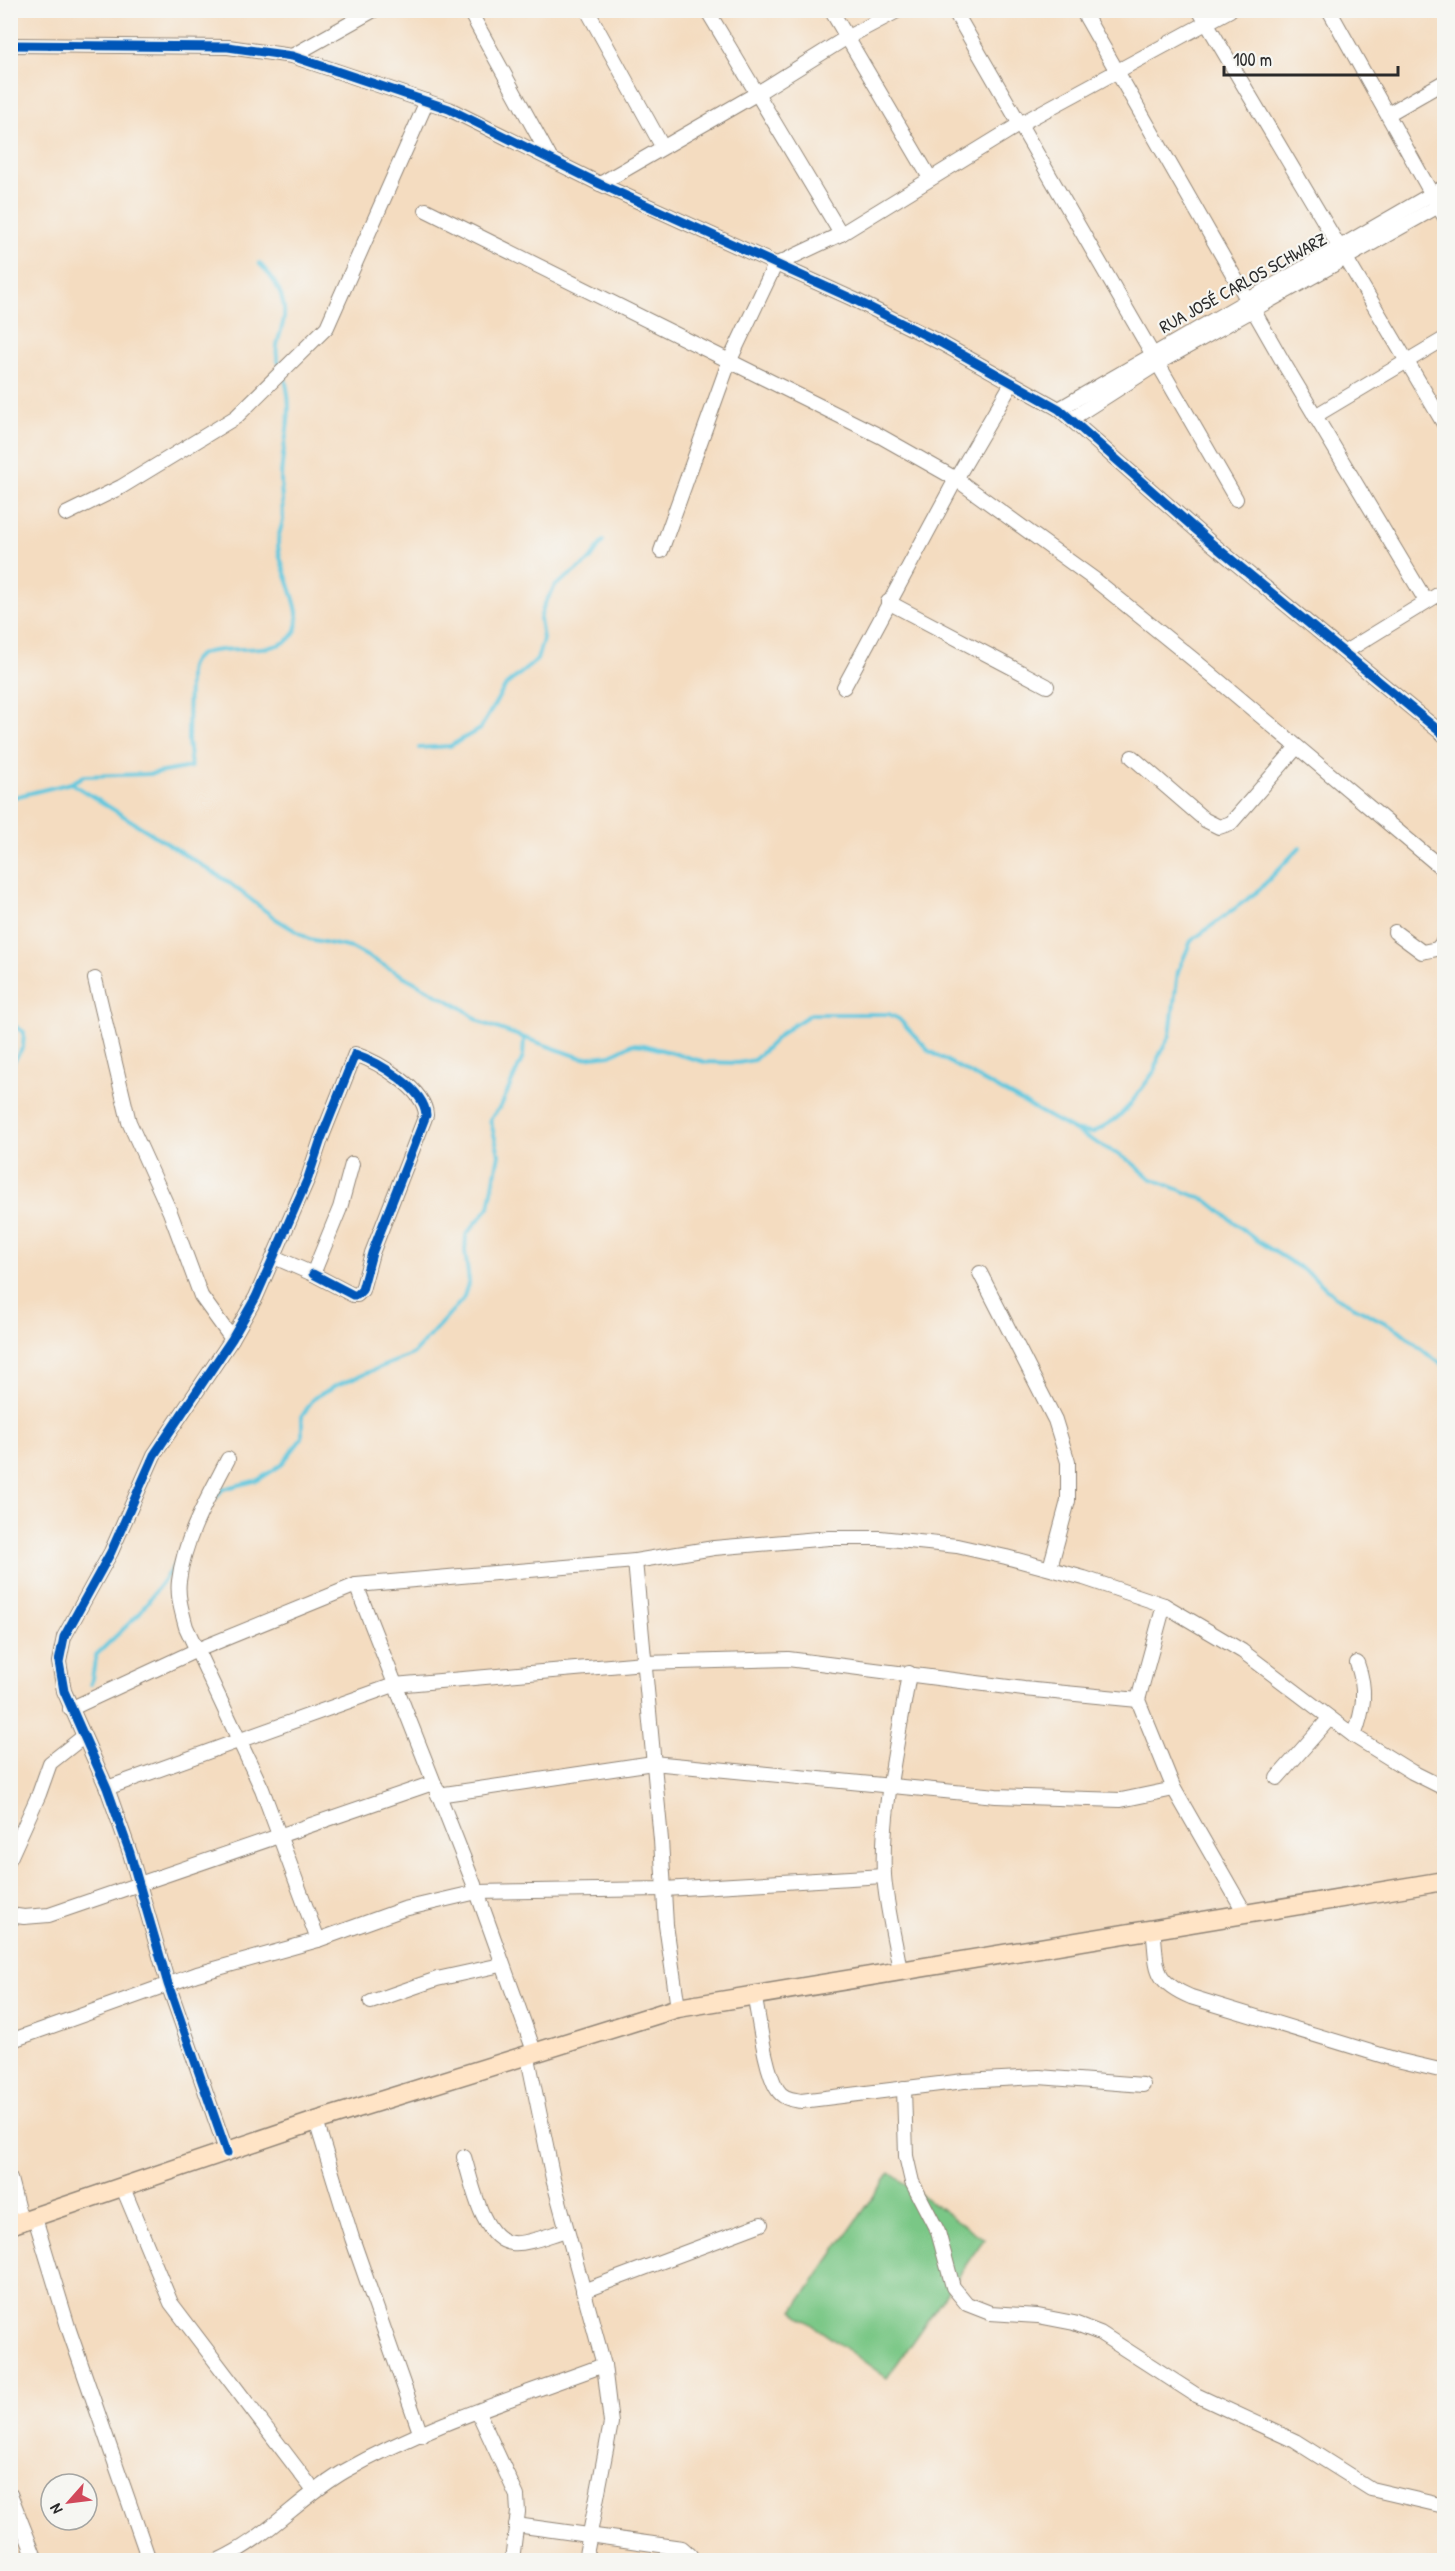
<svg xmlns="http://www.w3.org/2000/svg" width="1455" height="2571" font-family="'Patrick Hand',sans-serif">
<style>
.green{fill:#7ac786;stroke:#527958;stroke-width:1.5}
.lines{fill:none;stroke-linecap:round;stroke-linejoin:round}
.stream{stroke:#61c7de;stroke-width:4}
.street-casing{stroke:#908476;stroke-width:16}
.secondary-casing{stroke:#908476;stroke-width:21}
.street{stroke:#fff;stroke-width:14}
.secondary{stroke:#ffe4c6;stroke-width:18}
.cycleway-casing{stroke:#f6f6f2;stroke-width:13}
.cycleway{stroke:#0057b8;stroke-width:9}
.labels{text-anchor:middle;stroke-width:4.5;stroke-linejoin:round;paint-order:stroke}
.street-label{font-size:18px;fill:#2b2b2b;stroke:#f6f6f2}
</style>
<rect width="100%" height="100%" fill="#f6f6f2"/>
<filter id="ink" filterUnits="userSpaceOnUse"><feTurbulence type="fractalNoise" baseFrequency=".0167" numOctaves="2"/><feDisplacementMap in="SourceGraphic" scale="12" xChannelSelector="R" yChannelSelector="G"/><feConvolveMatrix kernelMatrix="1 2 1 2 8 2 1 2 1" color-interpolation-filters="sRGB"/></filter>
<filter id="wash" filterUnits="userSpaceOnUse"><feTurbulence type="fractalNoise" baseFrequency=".008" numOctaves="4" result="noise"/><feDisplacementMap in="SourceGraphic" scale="24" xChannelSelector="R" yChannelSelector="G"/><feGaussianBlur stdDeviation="1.35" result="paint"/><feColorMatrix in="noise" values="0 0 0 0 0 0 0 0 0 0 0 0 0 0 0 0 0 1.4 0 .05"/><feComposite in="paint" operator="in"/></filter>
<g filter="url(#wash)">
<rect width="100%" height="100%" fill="#f4dcc0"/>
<!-- green -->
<polygon class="green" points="890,2173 984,2239 887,2378 793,2311"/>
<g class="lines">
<!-- stream -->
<g class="stream">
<path d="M259,263C273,277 286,297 284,317C282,334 272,347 279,363"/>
<polyline points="419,748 450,746 480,729 506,685 537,660 543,639 540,619 544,605 555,586 589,561 603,541"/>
<polyline points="71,783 227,881 276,919 309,939 352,948 462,1008 482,1023 582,1058 611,1055 632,1044 644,1045 705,1062 738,1063 754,1060 783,1032 811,1014 889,1014 899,1019 929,1051 1130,1161 1150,1178 1208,1201 1256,1240 1313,1276 1334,1296 1399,1330 1432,1358 1444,1365"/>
<path d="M10,798L71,783L84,776L151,774L191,767L188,741L189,674C190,630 274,665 294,634C308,613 277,567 278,542C278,534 282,527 283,520C283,501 279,483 282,465C285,431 294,414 285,379"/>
<polyline points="10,1023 24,1032 23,1047 10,1067"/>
<polyline points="1072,1130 1093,1133 1117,1118 1129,1106 1156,1069 1158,1058 1170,1035 1178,971 1191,941 1257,892 1300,847"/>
<polyline points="213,1500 223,1489 258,1480 281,1465 302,1438 302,1416 314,1398 337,1385 413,1354 463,1299 469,1281 465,1251 466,1235 489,1207 499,1154 490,1119 501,1106 523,1057 524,1038"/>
<polyline points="91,1684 96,1655 138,1615 176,1563"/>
</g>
</g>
</g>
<g filter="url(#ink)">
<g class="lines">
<defs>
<g id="street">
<polyline points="469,10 549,156"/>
<polyline points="587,10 662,146"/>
<polyline points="707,10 841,234"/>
<polyline points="831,10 930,178"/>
<polyline points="954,10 1236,499"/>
<polyline points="1082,10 1283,362 1426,601"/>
<polyline points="1199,10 1444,424"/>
<polyline points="1329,10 1444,216"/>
<polyline points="10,45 228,47 292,56 449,109 600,184 853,299 943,344 1059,409 1210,542 1444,735"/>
<polyline points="292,56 374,10"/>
<polyline points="1388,114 1444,82"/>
<polyline points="600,184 756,94 846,38 899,10"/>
<polyline points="426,210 880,436 956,479 1094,579 1194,660 1444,870"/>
<polyline points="1059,409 1444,187"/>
<polyline points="1315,416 1444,339"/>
<polyline points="1071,419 1160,362 1444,203"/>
<polyline points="66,514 121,487 236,417 327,327 427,101"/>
<polyline points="661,551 729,362 775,265 841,234 1020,124 1230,10"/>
<polyline points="888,602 1047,686"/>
<polyline points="1345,652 1444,591"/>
<polyline points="844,687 956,479 1012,383"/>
<polyline points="1132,757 1205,820 1219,827 1231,823 1296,748"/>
<polyline points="1395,932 1422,952 1437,949 1444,941"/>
<polyline points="95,979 129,1122 170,1212 201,1296 232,1339"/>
<polyline points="274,1257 313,1274 340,1208 352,1164"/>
<polyline points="980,1273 1055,1420 1068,1462 1068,1501 1050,1568"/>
<path d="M228,1459C209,1496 184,1538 179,1581C177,1596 182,1612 186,1627L262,1789L318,1940"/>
<polyline points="635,1561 661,1840 666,1925 678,2008"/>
<polyline points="356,1585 477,1892 534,2051"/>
<polyline points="1164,1605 1138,1700 1174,1789 1245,1913"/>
<polyline points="70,1709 197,1650 356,1585 635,1561 714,1548 829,1538 880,1538 957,1546 1006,1557 1084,1578 1164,1605 1242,1651 1354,1736 1412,1772 1444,1788"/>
<path d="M1354,1736C1364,1709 1367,1690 1357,1663"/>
<polyline points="1277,1778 1329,1719"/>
<polyline points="107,1788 394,1685 644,1663 788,1659 1024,1689 1138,1700"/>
<polyline points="438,1795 653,1763 996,1796 1121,1800 1174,1789"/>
<polyline points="10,1858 39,1794 50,1763 83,1737"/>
<polyline points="10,1915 24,1917 49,1915 433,1783"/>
<path d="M1153,1928C1158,1968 1151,1980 1191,1997L1397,2060L1444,2071"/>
<path d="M900,1971C895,1939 886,1906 884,1875C881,1808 899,1739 909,1673"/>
<path d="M754,1994C759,2018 765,2070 777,2089C783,2099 791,2099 801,2101L964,2081L1039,2077L1143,2085"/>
<polyline points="371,2002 437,1979 501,1965"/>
<polyline points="10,2041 197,1974 318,1940 404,1909 477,1892 664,1889 884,1876"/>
<polyline points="527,2053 553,2179 604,2365 611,2423 585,2560"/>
<polyline points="904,2088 906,2156 912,2182 938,2232 953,2287 967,2304 990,2313 1038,2316 1074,2323 1100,2333 1196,2395 1295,2441 1371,2489 1444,2506"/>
<polyline points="316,2121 352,2238 421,2435"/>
<path d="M227,2153L168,1984L130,1853L107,1788L64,1691L59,1662L64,1637L111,1552L154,1455L232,1339L256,1297L308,1178L321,1139L355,1054C378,1062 425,1089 426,1115L372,1253L362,1290L357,1295H353L313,1274"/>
<path d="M464,2157C472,2182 482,2240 512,2243C527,2245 551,2234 567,2230"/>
<polyline points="10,2179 21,2222"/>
<polyline points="123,2188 171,2303 314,2491"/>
<polyline points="35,2218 69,2330 149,2560"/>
<polyline points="583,2291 761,2224"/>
<polyline points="478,2412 517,2496 518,2512 512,2560"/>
<polyline points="10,2494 36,2560"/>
<polyline points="516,2525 682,2548 690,2555 693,2560"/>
<path d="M219,2560C267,2538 300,2497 345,2471C426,2425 518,2397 604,2365"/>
</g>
<polyline id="secondary" points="10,2225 316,2121 678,2008 1444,1881"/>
</defs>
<!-- street casing -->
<use href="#street" class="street-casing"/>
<!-- secondary casing -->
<use href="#secondary" class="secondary-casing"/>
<!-- street -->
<use href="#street" class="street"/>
<!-- secondary -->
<use href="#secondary" class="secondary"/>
<defs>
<g id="cycleway">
<polyline points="10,45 228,47 292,56 449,109 600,184 853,299 943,344 1059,409 1210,542 1444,735"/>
<path d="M227,2153L168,1984L130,1853L107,1788L64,1691L59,1662L64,1637L111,1552L154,1455L232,1339L256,1297L308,1178L321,1139L355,1054C378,1062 425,1089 426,1115L372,1253L362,1290L357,1295H353L313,1274"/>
</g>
</defs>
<!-- cycleway casing -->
<use href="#cycleway" class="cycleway-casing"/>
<!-- cycleway -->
<use href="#cycleway" class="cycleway"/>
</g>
</g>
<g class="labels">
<!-- street labels -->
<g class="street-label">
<text transform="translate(1243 283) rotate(-29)" y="6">RUA JOSÉ CARLOS SCHWARZ</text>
</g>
</g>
<!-- margin -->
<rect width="1455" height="2571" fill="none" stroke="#f6f6f2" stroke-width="36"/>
<!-- north arrow -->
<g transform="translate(69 2502) rotate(242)"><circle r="28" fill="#f6f6f2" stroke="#a5a5a2" stroke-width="1.5"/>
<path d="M0-4.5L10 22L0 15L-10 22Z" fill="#d1495b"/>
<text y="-9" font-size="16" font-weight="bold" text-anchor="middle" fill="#2b2b2b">N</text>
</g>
<!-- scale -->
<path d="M1224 66v9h174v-9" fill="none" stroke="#2b2b2b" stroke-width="3"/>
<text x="1233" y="66" font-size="18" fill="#2b2b2b" stroke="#f6f6f2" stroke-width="4.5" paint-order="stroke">100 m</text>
</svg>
